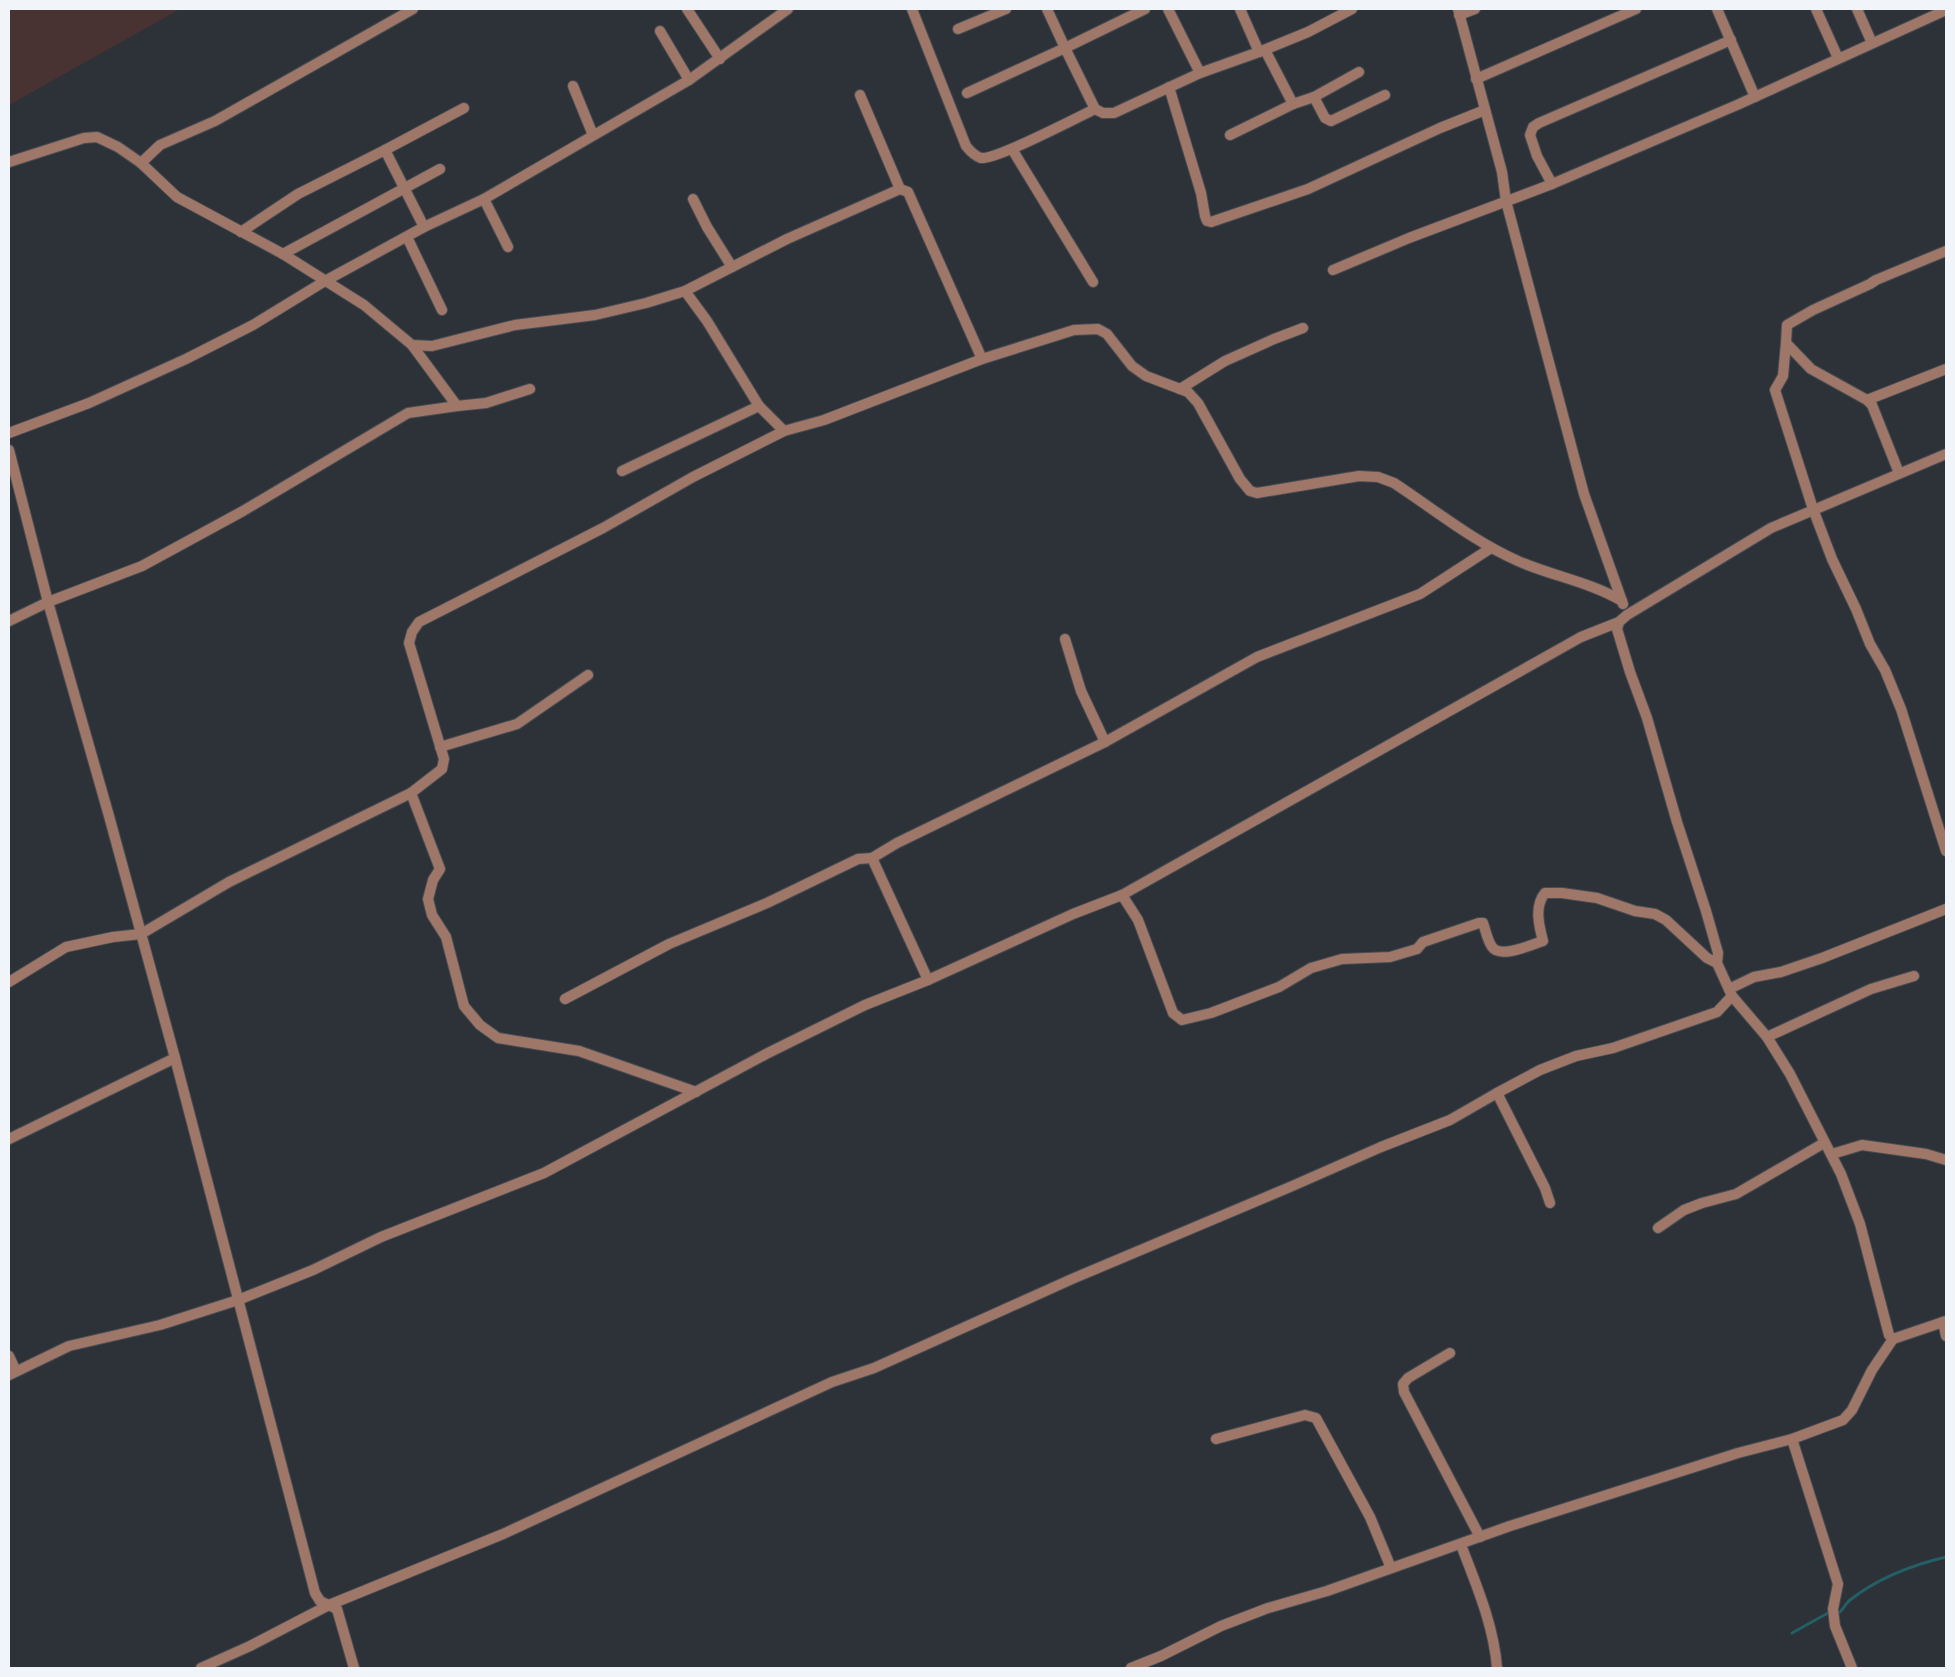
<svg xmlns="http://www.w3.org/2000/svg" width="1955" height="1677" font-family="Helvetica,sans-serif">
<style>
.industrial{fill:#483332}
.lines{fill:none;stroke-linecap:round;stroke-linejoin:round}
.stream{stroke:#235f65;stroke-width:3}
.street-casing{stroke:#484d53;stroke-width:12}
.street{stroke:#9f7769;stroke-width:10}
</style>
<rect width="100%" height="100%" fill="#2c3238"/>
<!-- industrial -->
<polygon class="industrial" points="9,9 180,9 9,105"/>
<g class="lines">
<!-- stream -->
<path class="stream" d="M1792,1633L1828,1613L1840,1612C1844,1608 1846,1603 1850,1600C1878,1578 1912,1565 1946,1557"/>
<defs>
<g id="street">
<polyline points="687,9 720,59"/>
<path d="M912,9L966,146C970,151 975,156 981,158C996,160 1076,118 1095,109"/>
<polyline points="1047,9 1065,48 1145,9"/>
<polyline points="1168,9 1200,73"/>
<polyline points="1240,9 1259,52"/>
<polyline points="1458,9 1502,172 1506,201 1584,494 1623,604"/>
<polyline points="1717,9 1755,97"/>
<polyline points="1816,9 1838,58"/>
<polyline points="1857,9 1872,43"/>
<polyline points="1459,15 1475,9"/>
<polyline points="958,29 1006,9"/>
<polyline points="660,31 689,80"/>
<polyline points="1265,50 1293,104"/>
<polyline points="1476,79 1636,9"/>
<polyline points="573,86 593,135"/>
<polyline points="1169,87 1201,193 1205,216 1207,221 1211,222 1308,189 1440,128 1485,110"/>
<polyline points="967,93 1065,48 1095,109 1103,113 1114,113 1200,73 1259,52 1308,32 1352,9"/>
<polyline points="860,95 900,189"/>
<polyline points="1314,97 1325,118 1331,121 1385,95"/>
<polyline points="1230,135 1293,104 1314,97 1359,72"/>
<polyline points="1012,149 1093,282"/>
<polyline points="385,150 464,108"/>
<path d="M9,162L84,138L97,137L118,147L141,163L177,197L283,254L364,305L412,345L432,346L515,325L595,315L646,303L685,291L707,321L759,406L784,431L824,420L982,359L1074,330L1098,329L1107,334L1132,366L1146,376L1188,392L1198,403L1240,479L1250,491L1257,493L1359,476L1378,477L1394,483C1435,510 1473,541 1518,561C1552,576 1590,582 1622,601"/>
<polyline points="141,163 160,145 215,121 413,9"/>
<polyline points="1552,184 1537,156 1530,135 1533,127 1539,123 1731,40"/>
<polyline points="484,199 508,247"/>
<polyline points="693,199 707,227 732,267"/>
<polyline points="241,232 298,194 385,150 424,227"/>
<polyline points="407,237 442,310"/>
<polyline points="283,254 440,169"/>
<polyline points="1333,270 1409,238 1552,184 1737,105 1946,10"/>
<polyline points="685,291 787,239 900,189 908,192 982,359"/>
<polyline points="1786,343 1787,325 1813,310 1870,284 1876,280 1946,251"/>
<polyline points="1180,389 1225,361 1274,339 1303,328"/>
<polyline points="1867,400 1946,369"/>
<polyline points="457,406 486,403 530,389"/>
<polyline points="9,433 89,403 186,359 253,325 325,281 424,227 484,199 689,80 788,9"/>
<polyline points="9,450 48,602 109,816 175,1058 315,1593 320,1601 337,1609 354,1668"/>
<polyline points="622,471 759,406"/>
<polyline points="1899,473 1872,405 1867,400 1811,369 1786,343 1783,376 1775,390 1813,509 1832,559 1856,609 1870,644 1885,670 1901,709 1946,851"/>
<polyline points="9,621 48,602 142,566 243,511 408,413 457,406 412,345"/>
<polyline points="1619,622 1617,629 1630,672 1647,718 1677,822 1706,911 1718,953 1717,963 1732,996 1767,1037 1790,1074 1841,1174 1860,1224 1889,1335 1893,1339"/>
<polyline points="1065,639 1081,691 1105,742"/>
<polyline points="440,747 517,724 588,675"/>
<polyline points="411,793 440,869 433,880 428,899 432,915 446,937 464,1006 480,1025 498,1038 579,1051 696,1092"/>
<polyline points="872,858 897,843 1105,742 1257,657 1420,594 1491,548"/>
<path d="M1122,895L1138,920L1173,1013L1182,1020L1211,1013L1279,987L1311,968L1342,959L1390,957L1417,949L1423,942L1479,923H1483C1486,931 1488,944 1494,949C1504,957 1531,945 1543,941C1539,926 1534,906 1545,893H1562L1597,898L1635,911L1655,914L1666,920L1707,958L1717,963"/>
<polyline points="9,982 66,947 113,937 141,934 229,882 411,793 442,769 444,759 409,643 412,632 419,622 603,528 693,477 784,431"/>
<polyline points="1729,989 1754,977 1781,972 1822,958 1946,909"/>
<polyline points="565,999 669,944 767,903 858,859 872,858 928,980"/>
<polyline points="1767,1037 1871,989 1914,976"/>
<polyline points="1497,1093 1545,1188 1550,1203"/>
<polyline points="9,1139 175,1058"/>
<polyline points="1832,1154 1862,1145 1926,1154 1946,1160"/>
<polyline points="1658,1228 1684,1210 1702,1203 1736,1194 1824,1143"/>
<polyline points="1943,1322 1946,1336"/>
<polyline points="1450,1353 1408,1378 1403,1384 1404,1392 1480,1537"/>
<polyline points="9,1356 16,1371"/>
<polyline points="9,1375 69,1346 160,1325 238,1300 313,1270 381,1237 544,1173 768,1053 865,1005 928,980 1073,914 1122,895 1581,637 1619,622 1627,615 1771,528 1946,454"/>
<polyline points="1216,1439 1305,1415 1316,1418 1370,1517 1391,1568"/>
<polyline points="1792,1439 1838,1584 1833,1609 1835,1626 1852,1668"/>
<path d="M1461,1545C1476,1584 1494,1626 1497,1668"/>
<polyline points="201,1668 250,1646 329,1605 503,1534 832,1382 874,1368 1072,1279 1290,1187 1381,1147 1450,1120 1497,1093 1540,1070 1576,1056 1613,1048 1717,1012 1732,996"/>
<polyline points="1131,1668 1161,1656 1221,1626 1268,1608 1327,1591 1510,1526 1738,1453 1792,1439 1843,1420 1852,1410 1872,1370 1893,1339 1946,1321"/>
</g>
</defs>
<!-- street casing -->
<use href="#street" class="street-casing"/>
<!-- street -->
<use href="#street" class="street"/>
</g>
<!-- border -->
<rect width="1955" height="1677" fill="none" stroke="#f1f5f9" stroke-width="20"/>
</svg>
